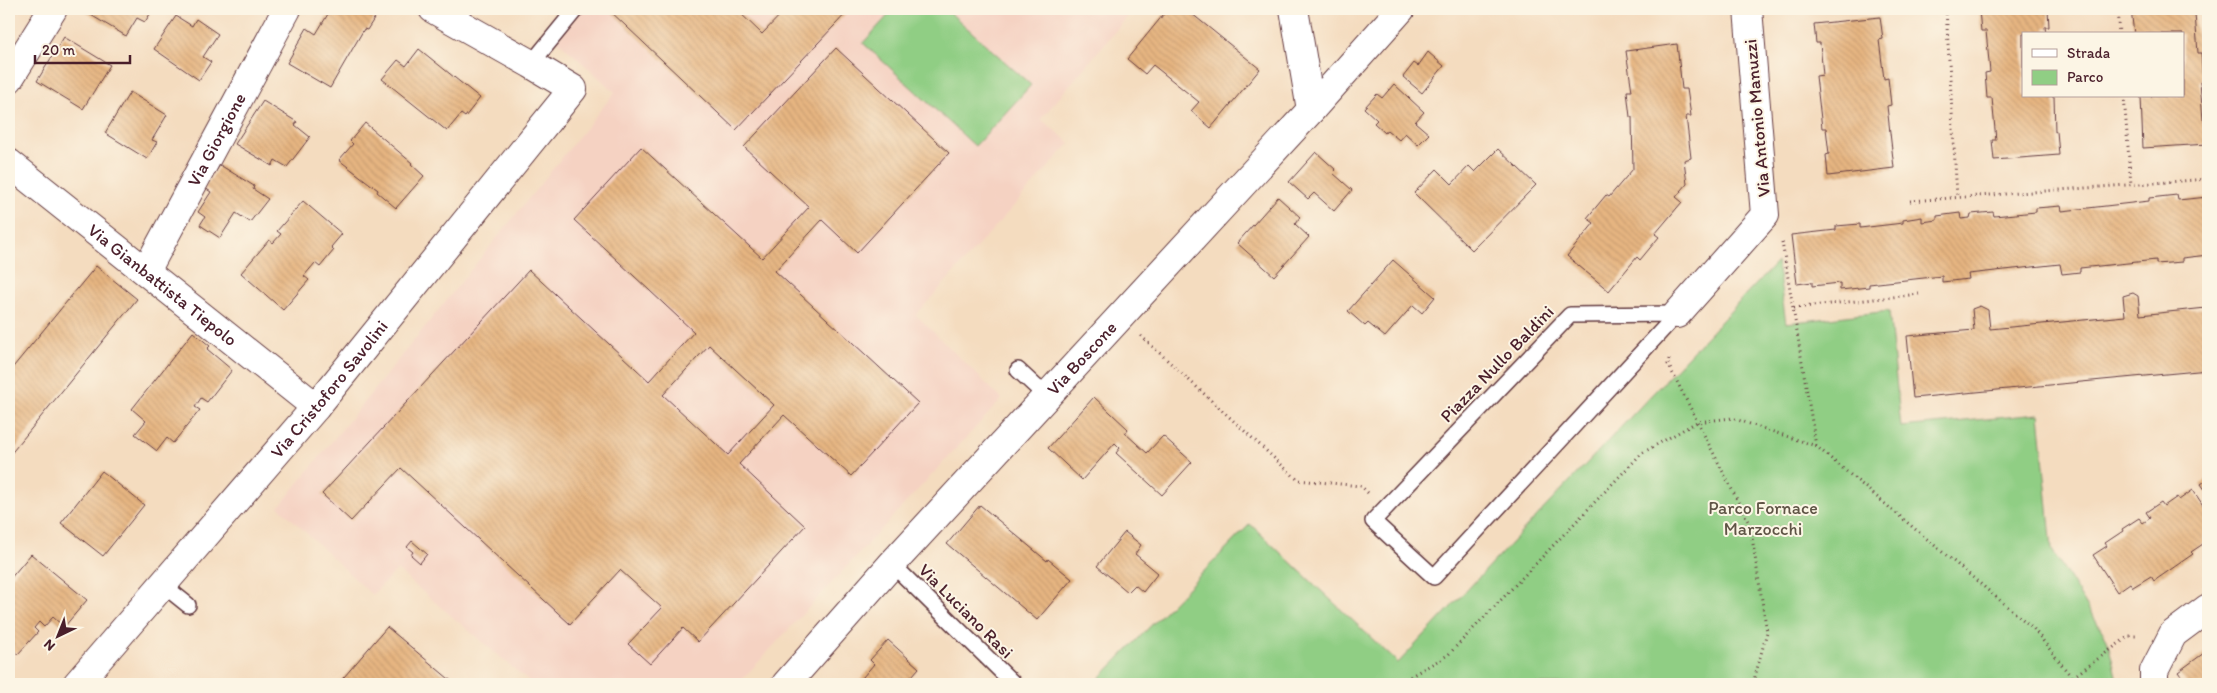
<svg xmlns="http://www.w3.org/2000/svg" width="2217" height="693" font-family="Itim,sans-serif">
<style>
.built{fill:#f5d2c2}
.park{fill:#90ce84;stroke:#6d7658}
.building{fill:url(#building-back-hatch);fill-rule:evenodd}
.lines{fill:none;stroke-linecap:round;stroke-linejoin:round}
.lane-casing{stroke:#643b41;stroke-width:18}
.street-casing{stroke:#643b41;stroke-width:30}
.path{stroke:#643b41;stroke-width:3;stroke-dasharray:1 4;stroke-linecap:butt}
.lane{stroke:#fff;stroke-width:15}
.street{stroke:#fff;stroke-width:28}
.labels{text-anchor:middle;stroke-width:4;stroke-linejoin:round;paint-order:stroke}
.street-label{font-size:18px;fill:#4a1f2b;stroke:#fcf5e5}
.park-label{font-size:18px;fill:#5f5446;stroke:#fcf5e5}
</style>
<defs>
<pattern id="building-back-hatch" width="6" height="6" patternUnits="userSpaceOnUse" patternTransform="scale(1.25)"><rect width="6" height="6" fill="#e6b581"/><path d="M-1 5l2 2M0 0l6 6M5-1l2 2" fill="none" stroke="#c79b70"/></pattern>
</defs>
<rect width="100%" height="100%" fill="#fcf5e5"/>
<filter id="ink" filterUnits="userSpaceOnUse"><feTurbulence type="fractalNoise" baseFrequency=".02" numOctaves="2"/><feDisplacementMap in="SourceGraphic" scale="10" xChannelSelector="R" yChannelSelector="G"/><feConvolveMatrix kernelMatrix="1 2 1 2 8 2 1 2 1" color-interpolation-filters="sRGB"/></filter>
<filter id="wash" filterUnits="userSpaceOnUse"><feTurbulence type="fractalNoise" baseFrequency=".0096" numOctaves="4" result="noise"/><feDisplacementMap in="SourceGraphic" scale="20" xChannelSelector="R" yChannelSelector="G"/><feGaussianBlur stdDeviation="1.12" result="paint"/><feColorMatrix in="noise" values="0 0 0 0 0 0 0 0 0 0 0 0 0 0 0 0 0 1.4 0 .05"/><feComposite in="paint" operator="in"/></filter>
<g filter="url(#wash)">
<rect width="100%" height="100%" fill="#f4dcbf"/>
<!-- built -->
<polygon class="built" points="583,9 1134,9 1041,119 1070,143 916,315 1002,399 738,684 532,684 397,570 372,595 279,507 615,92 557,40"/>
<!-- park -->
<g class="park">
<polygon points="894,9 946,9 1031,85 975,146 863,43"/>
<polygon points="1777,262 1786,323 1889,311 1901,427 2039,414 2052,550 2107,639 2118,684 1094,684 1250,524 1398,663"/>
</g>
<g id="blocks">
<!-- building -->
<g class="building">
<polygon points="86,9 148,9 146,11 150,14 145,22 137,18 126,36 84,11"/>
<polygon points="331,9 374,9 379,11 367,30 364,29 330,88 287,63 307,28 316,34"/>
<polygon points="608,9 736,9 762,34 786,9 850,9 736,130"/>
<polygon points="1168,9 1186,9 1260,69 1211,128 1191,111 1199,102 1153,65 1145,74 1127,59"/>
<polygon points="1998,9 2048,9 2049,27 2045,27 2046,34 2023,34 2023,96 2054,96 2055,132 2057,131 2059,155 1994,160 1992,140 1996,140 1992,98 1987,98 1985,73 1990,72 1986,31 1981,31 1979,10"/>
<polygon points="2131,9 2197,9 2197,13 2195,14 2198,53 2201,53 2203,82 2200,82 2203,120 2207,120 2208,144 2143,148 2141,96 2183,96 2183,34 2134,34"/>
<polygon points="176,16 192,26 196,19 218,34 203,57 211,62 199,80 154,49"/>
<polygon points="1880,17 1883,39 1879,40 1884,79 1888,78 1891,105 1887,106 1894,168 1828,176 1826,155 1829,154 1826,128 1822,128 1816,76 1823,75 1820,43 1816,43 1814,24"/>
<polygon points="64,37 110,65 83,109 37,81"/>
<polygon points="1677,44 1682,89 1687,89 1691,116 1686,116 1691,158 1684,160 1687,184 1676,197 1682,202 1655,234 1659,237 1640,260 1637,257 1609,291 1567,256 1594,223 1587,218 1606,195 1609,197 1633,169 1632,117 1630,117 1627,91 1632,91 1626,51"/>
<path d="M836,48L949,153L857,253L822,220L775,271L918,403L851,476L784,415L739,464L805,526L698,642L683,628L650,664L628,644L662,608L620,570L570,624L401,468L351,521L322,494L529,270L649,381L694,332L574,220L641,147L762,258L809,207L744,147ZM709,345L774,405L728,455L663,395Z"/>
<polygon points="419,49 480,98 465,117 461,114 447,131 382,79 398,60 406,66"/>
<polygon points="1428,52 1444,66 1422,93 1403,77 1414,63 1418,66"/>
<polygon points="1394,84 1424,112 1415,122 1429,134 1418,145 1405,133 1399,140 1387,130 1385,133 1374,123 1377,120 1364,108 1377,94 1382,98"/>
<polygon points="130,92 167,115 152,140 157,142 147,159 105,133"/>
<polygon points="263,101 297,122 295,125 310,137 287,167 275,160 272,166 235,144"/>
<polygon points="365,123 412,163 411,164 424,176 396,208 377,192 378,190 339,160 353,144 350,141"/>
<polygon points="1498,149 1536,185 1472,250 1414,193 1437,169 1452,184 1469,166 1475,172"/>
<polygon points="1316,152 1336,170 1333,173 1352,190 1334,211 1314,193 1308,199 1289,182"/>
<polygon points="220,165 254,186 253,189 268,199 250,222 236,213 220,238 200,225 205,217 198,212 211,192 205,188"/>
<polygon points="2177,195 2178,200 2208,197 2208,255 2182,258 2182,262 2156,264 2156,260 2080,268 2080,272 2062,274 2060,264 1968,274 1969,279 1942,282 1942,276 1869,284 1869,287 1840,290 1840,283 1812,286 1812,282 1797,284 1791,235 1836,230 1836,226 1860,224 1860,228 1903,223 1903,220 1922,217 1922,222 1937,220 1937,216 1960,213 1961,219 1970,218 1971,214 1993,212 1994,216 2036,212 2036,208 2061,206 2062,211 2149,201 2149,198"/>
<polygon points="1278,197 1300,217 1295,224 1309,237 1274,276 1237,243"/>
<polygon points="303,201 342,234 331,247 334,250 320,267 315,263 304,276 309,280 283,310 241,273 269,240 273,243 281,234 277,231"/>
<polygon points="1393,260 1435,297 1422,313 1413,305 1385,337 1368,323 1365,326 1348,311"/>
<polygon points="96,266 137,299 9,456 9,372"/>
<polygon points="2133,293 2138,296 2140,315 2206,308 2208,370 1913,398 1907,336 1974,330 1972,309 1980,306 1988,310 1990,329 2125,316 2123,296"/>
<polygon points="193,332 210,346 207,349 232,370 207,402 201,398 195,407 200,410 173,443 167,438 157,451 135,434 146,421 132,409"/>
<polygon points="1094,397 1128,429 1125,433 1147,453 1163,436 1192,462 1162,495 1116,453 1120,448 1115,443 1082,480 1048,448"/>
<polygon points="102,471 144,505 103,556 61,523"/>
<polygon points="2208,479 2208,494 2201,484"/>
<polygon points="2193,490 2208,513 2208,534 2203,538 2206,542 2191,552 2193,554 2154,581 2151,576 2133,587 2130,583 2117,592 2093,555 2107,546 2105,543 2123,531 2122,529 2139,518 2143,523 2150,518 2146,512 2161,502 2164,506 2177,497 2179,500"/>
<polygon points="980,505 1041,556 1047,561 1048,559 1072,579 1037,620 947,544"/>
<polygon points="1125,532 1141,545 1135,554 1158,573 1143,592 1135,585 1128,592 1097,566"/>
<polygon points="412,541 427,554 420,563 411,555 413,552 407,547"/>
<polygon points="31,554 87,600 64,627 53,617 44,627 39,622 34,628 38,632 18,654 9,647 9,580"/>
<polygon points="387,627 455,684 338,684"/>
<polygon points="888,640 919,668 905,684 857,684 874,664 870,660"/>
<polygon points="2208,650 2208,684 2187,684 2178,672"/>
</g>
</g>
</g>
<g filter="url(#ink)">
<use href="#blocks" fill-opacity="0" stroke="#643b41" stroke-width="1"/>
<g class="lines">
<defs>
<g id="lane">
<polyline points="531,64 576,9"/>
<polygon points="1677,314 1434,577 1373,521 1570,315"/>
<polyline points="1018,370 1047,397"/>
<polyline points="892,564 1014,684"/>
<polyline points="163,585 188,605"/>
</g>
<g id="street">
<polyline points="9,79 53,9"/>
<polyline points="1311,110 1401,9"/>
<path id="s1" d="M9,163L316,407"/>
<path id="s2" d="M146,271L287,9"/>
<polyline points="1677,314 1765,215 1748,9"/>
<path id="s3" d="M77,684L316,407L573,89L531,64L433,9"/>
<path id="s4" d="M786,684L892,564L1311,110L1294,9"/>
<polyline points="2154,684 2154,671 2173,634 2208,608"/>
</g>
</defs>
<!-- lane casing -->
<use href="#lane" class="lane-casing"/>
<!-- street casing -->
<use href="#street" class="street-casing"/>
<!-- path -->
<g class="path">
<polyline points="1946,9 1957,197"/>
<polyline points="2117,9 2119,34"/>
<polyline points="2124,96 2131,185"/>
<polyline points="1910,201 2208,179"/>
<polyline points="1782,242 1816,446"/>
<polyline points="1794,308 1919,294"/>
<polyline points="1141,336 1298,480 1361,486 1368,493"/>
<polyline points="1669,359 1668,364 1750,525 1767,632 1753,684"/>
<polyline points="2073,677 2129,636 2137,636"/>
<polyline points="1397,684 1448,655 1642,453 1697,422 1732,418 1816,446 2033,628 2077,684"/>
</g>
<!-- lane -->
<use href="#lane" class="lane"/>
<!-- street -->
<use href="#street" class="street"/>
</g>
</g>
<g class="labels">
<!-- street labels -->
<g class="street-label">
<text transform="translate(1757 118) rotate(-95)" y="6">Via Antonio Manuzzi</text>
<text dy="6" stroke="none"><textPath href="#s2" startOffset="149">Via Giorgione</textPath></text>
<text dy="6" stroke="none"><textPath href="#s1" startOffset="196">Via Gianbattista Tiepolo</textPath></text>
<text dy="6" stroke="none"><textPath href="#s4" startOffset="440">Via Boscone</textPath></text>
<text transform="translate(1497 364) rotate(-46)" y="6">Piazza Nullo Baldini</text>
<text dy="6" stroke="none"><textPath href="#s3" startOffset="388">Via Cristoforo Savolini</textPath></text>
<text transform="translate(966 611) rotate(45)" y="6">Via Luciano Rasi</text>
</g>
<!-- park labels -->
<g class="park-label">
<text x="1763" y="514">Parco Fornace<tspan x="1763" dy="21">Marzocchi</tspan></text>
</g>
</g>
<!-- margin -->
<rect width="2217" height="693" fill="none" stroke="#fcf5e5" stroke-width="30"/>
<!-- legend -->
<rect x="2022" y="32" width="162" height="65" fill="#fcf5e5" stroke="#b59f9b"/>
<rect x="2032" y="49" width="25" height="8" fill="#ffffff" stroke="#b59f9b"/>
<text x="2067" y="58" font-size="15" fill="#4a1f2b">Strada</text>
<rect x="2032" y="70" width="25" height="15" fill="#90ce84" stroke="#b59f9b"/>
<text x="2067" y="82" font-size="15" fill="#4a1f2b">Parco</text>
<!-- north arrow -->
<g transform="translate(58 636) rotate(223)" stroke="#fcf5e5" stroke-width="4" paint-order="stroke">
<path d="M0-4L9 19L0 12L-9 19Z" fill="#4a1f2b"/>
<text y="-8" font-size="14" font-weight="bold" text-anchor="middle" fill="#4a1f2b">N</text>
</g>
<!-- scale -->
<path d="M35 55v8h95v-8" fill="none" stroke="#4a1f2b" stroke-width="2.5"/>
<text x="42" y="55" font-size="15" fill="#4a1f2b" stroke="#fcf5e5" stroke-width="4" paint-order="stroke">20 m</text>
</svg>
